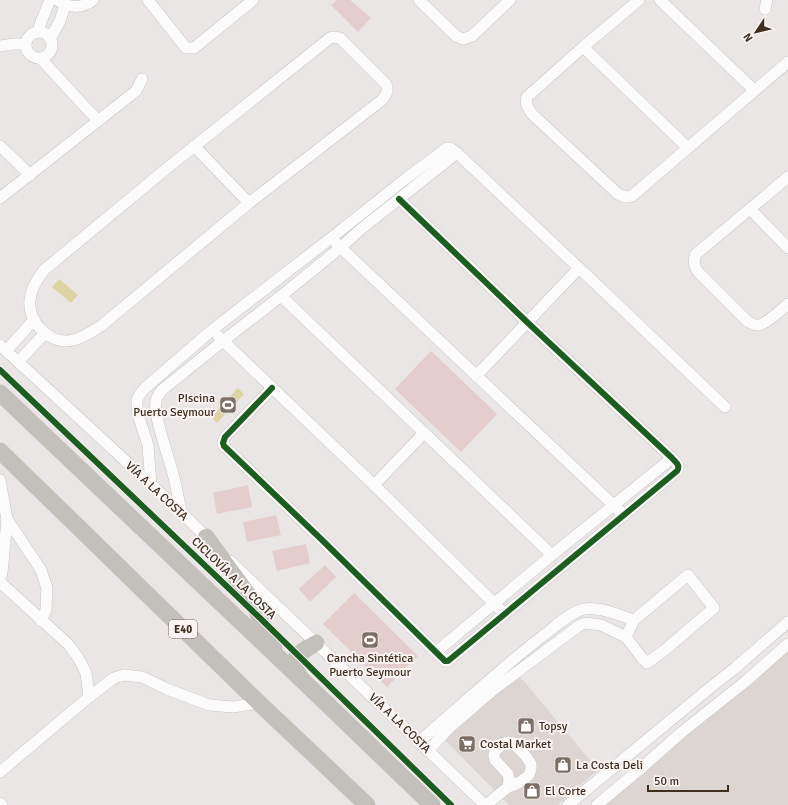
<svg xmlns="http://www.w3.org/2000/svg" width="788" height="805" font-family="Signika,sans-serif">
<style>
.built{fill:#dcd5d2}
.green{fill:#e4cdcd}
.water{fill:#dcd4a2}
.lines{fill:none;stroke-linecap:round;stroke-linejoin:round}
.minor-casing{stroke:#c8c4c2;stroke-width:12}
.highway-casing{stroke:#c7c1bc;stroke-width:17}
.minor{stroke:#fcfbfb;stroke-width:11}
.highway{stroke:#c3bfba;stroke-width:16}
.cycleway-casing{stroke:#f9f4f3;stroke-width:8}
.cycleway{stroke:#1b5e20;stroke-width:6}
.labels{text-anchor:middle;stroke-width:4;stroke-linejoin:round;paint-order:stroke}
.shield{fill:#f9f4f3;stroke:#786a5f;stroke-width:1}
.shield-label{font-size:11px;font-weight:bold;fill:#402f20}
.poi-label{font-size:12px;fill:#402f20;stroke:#f9f4f3;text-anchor:start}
.street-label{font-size:12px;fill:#402f20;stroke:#f9f4f3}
</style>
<rect width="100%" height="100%" fill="#eae6e5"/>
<!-- built -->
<g class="built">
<polygon points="788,648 788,805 593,805"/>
<polygon points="517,673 598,770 557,805 509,805 441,736"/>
</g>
<!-- green -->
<g class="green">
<polygon points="337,0 350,0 371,18 358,32 331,5"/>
<polygon points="431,351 497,414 461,452 395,389"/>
<polygon points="248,485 252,507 217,514 213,493"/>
<polygon points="276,515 281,535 247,542 243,522"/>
<polygon points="306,544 310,563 277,571 272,551"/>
<polygon points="325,565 336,577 310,602 299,589"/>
<polygon points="354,593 418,656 387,687 323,624"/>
</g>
<!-- water -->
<g class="water">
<polygon points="59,279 78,295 71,303 52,287"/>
<polygon points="238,388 244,394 217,423 211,417"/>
</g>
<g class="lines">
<defs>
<g id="minor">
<path d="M57,0C69,8 82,9 93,0"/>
<polyline points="148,0 186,48 194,48 253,0"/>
<polyline points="419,0 456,36 463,39 472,36 510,0"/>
<path d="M639,0L583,47L527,97C525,104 528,108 532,114L618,194L626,197L632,196L788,62"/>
<polyline points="660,0 754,90"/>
<polyline points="765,9 767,0"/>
<circle cx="39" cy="45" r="13"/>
<polyline points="38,32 41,22 50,0"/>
<path d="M333,37L340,38L386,84C389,91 386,95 382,100L249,203L101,326C92,331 83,338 73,340C51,346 27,322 30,300C31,289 37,279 44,270L166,169L330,38Z"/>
<polyline points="50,39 60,21 65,5"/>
<polyline points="0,46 14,44 25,44"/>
<polyline points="583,47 688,148"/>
<polyline points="41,59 87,109 98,120"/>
<polyline points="0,146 18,163 30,175"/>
<polyline points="194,146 249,203"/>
<path d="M788,177L696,254C693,261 694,266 698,272L747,321C751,323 755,326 759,325C766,324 782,309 788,304"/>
<polyline points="0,198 136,91 142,79"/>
<polyline points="750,209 788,248"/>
<polyline points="336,243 624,515"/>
<polyline points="281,296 552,555"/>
<polyline points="218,336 374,485 505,614"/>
<polyline points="0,345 181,512 211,542"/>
<polyline points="6,351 33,321"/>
<polyline points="18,362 45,333"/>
<polyline points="476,376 579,268"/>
<path d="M272,388L225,437L223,443L224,446L321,539L445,661H448L677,471C681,465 675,462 672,458L527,322L399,199"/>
<polyline points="0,480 7,519 41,570 47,588 46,610 41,621"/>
<polyline points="151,485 148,445 138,415 137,408 137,400 140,394 145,388 212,330 331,238 404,180 447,148 450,148 457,153 597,285 725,407"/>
<polyline points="374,485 424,433"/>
<path d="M181,512C178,497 176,482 171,467C167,451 153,415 156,401C157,396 160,393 162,390L223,341L281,296L340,248L361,229L457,153"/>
<polyline points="230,561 485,805"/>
<polyline points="0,578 2,573 7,519"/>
<polyline points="0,582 68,644 79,659 86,673 89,697"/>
<polyline points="436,652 552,555 672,458"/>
<path d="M419,742C460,706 500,669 544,635C555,627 570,612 584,609C600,606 620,616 634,620"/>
<polyline points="428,751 449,728 493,690 580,625 585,623 601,625 626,637 642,658 647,663 666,649 714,608 688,575 634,620 626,637"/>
<polyline points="0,772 89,697 114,678 124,675 142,677 167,689 209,705 233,707 259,703"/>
<polyline points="0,803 2,805"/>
<polyline points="486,805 508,787 514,785 520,782 529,775 531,769 531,764 525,755 513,743 508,742 504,743 495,751 494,755 495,760 508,774 509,778 508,787"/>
<polyline points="568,805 706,691 735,668 788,622"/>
<polyline points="597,805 640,769 682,732 746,681 788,644"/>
</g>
<g id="highway">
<polyline points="0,393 301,679 432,805"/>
<polyline points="0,451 259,703 367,805"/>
<polyline points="206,537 253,601 270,643 274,648"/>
<path d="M300,678C299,675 297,672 295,669C290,657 307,648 316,643"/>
</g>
</defs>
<!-- minor casing -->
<use href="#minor" class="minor-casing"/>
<!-- highway casing -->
<use href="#highway" class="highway-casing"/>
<!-- minor -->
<use href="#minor" class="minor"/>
<!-- highway -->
<use href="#highway" class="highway"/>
<defs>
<g id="cycleway">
<polyline points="0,370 261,619 451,805"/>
<path d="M272,388L225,437L223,443L224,446L321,539L445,661H448L677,471C681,465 675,462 672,458L527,322L399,199"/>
</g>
</defs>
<!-- cycleway casing -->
<use href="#cycleway" class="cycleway-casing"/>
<!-- cycleway -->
<use href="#cycleway" class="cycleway"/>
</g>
<!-- icons -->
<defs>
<symbol id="stadium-square" viewBox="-11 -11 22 22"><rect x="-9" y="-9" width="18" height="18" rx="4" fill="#7c6f65" stroke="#f9f4f3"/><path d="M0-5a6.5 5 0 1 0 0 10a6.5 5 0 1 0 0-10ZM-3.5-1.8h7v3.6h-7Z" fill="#fff"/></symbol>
<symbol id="shop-square" viewBox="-11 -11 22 22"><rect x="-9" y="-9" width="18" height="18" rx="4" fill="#7c6f65" stroke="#f9f4f3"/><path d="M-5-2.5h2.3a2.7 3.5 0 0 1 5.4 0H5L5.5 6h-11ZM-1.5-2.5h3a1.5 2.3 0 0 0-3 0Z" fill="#fff"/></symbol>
<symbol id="supermarket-square" viewBox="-11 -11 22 22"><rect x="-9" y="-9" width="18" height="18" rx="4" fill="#7c6f65" stroke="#f9f4f3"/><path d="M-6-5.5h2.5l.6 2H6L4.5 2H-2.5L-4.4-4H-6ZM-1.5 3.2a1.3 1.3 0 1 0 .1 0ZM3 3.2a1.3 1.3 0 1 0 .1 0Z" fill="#fff"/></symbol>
</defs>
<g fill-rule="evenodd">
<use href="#stadium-square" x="218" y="395" width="20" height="20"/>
<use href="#stadium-square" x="360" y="630" width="20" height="20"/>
<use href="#shop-square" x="516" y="716" width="20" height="20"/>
<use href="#supermarket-square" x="457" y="734" width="20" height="20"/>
<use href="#shop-square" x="553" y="755" width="20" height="20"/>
<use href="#shop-square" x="522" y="781" width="20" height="20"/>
</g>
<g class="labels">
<!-- shield labels -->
<rect class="shield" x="169" y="620" width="28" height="18" rx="3"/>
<g class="shield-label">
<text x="183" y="633">E40</text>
</g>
<!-- poi labels -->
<g class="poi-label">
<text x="215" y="402" text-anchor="end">PIscina<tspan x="215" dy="14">Puerto Seymour</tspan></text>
<text x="370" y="662" text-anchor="middle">Cancha Sintética<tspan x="370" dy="14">Puerto Seymour</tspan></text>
<text x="539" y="730">Topsy</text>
<text x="480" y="748">Costal Market</text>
<text x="576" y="769">La Costa Deli</text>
<text x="545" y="795">El Corte</text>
</g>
<!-- street labels -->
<g class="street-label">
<text transform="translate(157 491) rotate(43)" y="4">VÍA A LA COSTA</text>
<text transform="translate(234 578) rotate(44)" y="4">CICLOVÍA A LA COSTA</text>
<text transform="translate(400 723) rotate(44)" y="4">VÍA A LA COSTA</text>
</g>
</g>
<!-- north arrow -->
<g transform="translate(756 32) rotate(235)" stroke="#f9f4f3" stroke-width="3" paint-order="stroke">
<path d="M0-3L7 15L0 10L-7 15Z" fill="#402f20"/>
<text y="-6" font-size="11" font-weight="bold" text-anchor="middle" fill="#402f20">N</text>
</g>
<!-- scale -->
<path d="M648 785v6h80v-6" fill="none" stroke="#402f20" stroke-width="2"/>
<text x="654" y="785" font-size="12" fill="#402f20" stroke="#f9f4f3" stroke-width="3" paint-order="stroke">50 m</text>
</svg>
